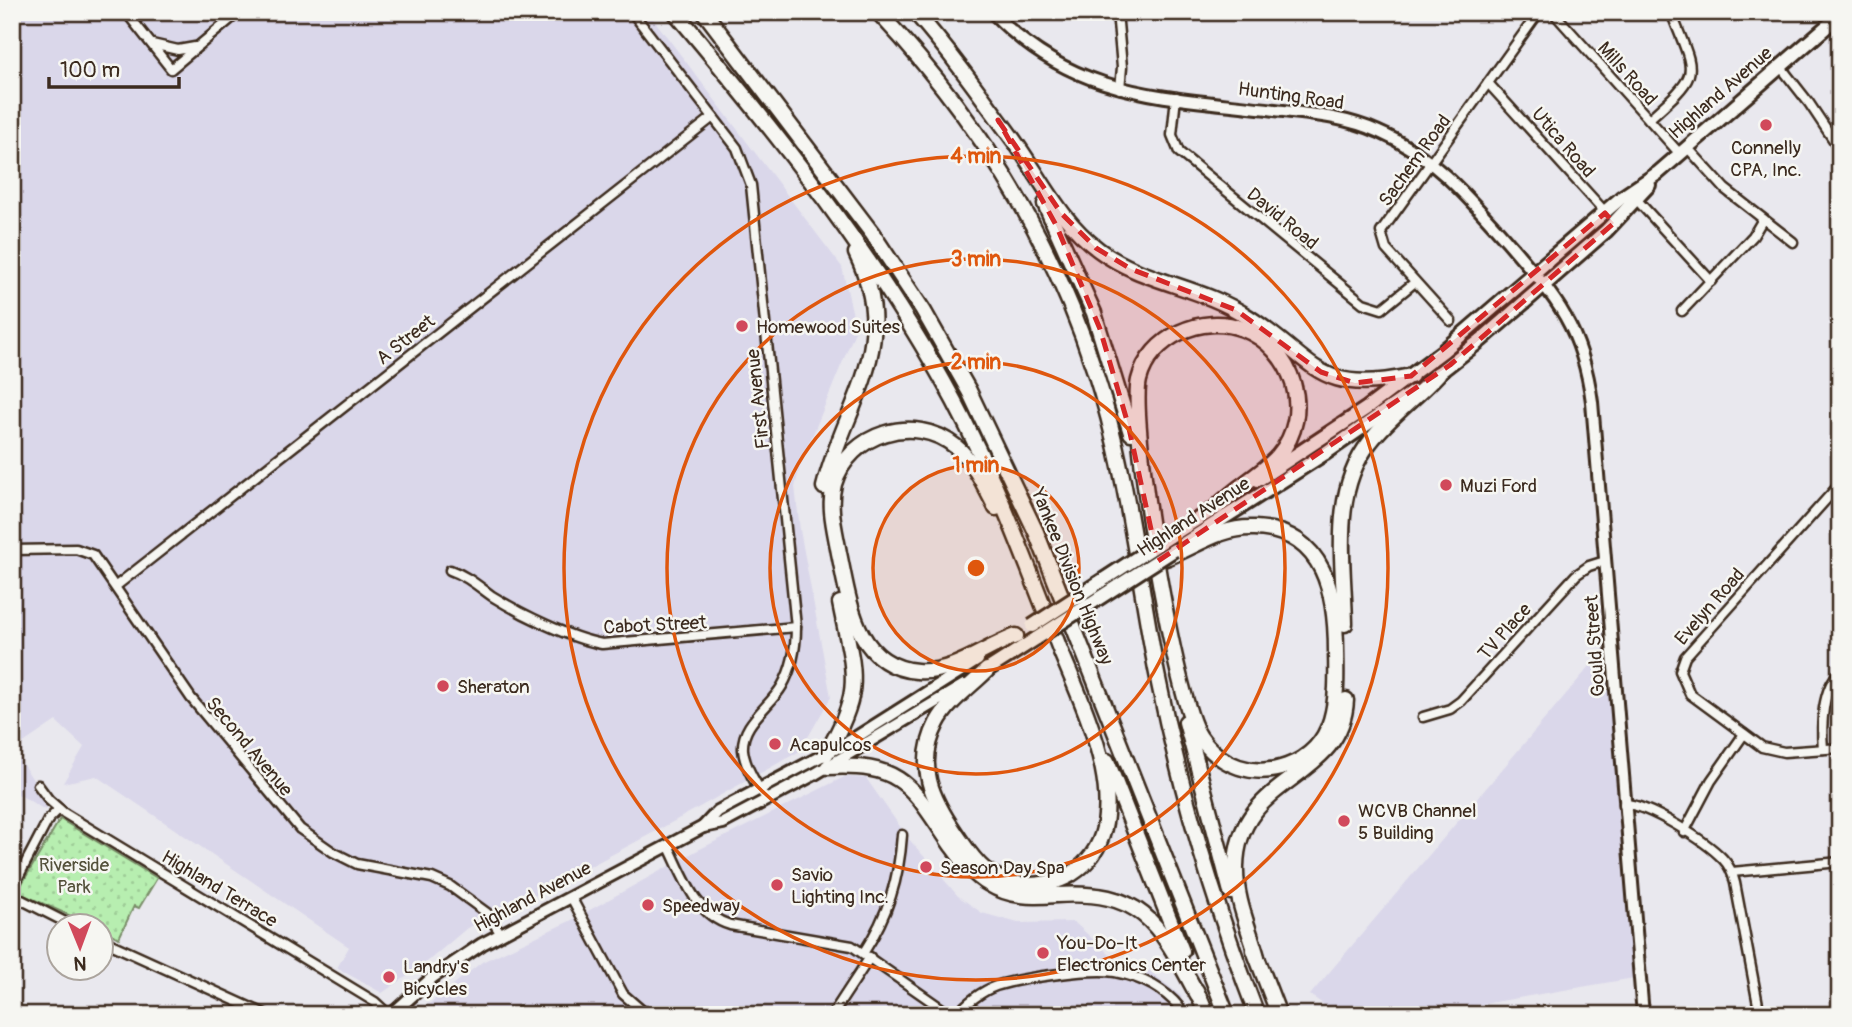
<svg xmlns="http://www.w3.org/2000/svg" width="1852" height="1027" font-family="Pangolin,sans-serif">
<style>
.built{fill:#dad7ea}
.grass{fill:url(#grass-dots);stroke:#798c67;stroke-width:2}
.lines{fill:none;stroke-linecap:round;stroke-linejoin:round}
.minor-casing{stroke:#3b2a1e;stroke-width:13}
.secondary-casing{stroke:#3b2a1e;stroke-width:16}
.primary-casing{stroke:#3b2a1e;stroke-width:18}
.motorway-casing{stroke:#3b2a1e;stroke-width:19}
.minor{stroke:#f6f6f2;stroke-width:8}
.secondary{stroke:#f6f6f2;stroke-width:10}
.primary{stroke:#f6f6f2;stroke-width:12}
.motorway{stroke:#f6f6f2;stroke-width:14}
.primary-bridge-casing{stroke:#3b2a1e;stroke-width:18;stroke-linecap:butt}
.primary-bridge{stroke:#f6f6f2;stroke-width:12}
.marked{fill:#d62828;fill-opacity:0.2;stroke:#d62828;stroke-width:5;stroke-dasharray:14 9;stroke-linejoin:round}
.ring{fill:none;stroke:#df570d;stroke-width:3.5}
.poi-dot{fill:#d1495b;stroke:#f6f6f2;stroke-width:2.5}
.labels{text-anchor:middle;stroke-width:5;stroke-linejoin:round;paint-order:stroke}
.street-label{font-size:19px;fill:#3b2a1e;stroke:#f6f6f2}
.poi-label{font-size:19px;fill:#3b2a1e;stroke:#f6f6f2;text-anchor:start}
.park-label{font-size:19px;fill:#54513b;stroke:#f6f6f2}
.centre{fill:#df570d;stroke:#f6f6f2;stroke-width:3.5}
.ring-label{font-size:21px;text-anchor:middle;font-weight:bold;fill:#df570d;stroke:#f6f6f2;stroke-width:5;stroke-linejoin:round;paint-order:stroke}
</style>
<defs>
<pattern id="grass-dots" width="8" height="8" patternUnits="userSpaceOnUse" patternTransform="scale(1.75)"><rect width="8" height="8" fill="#b7eeb0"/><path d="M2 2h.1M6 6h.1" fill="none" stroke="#9ecc97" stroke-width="1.8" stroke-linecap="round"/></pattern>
</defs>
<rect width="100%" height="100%" fill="#e9e8ee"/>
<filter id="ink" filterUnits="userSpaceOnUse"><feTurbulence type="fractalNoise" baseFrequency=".0143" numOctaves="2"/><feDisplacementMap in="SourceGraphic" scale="14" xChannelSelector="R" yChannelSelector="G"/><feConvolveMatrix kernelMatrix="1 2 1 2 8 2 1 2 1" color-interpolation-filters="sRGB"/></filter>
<g filter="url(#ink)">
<!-- built -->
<g class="built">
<polygon points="12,12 648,12 842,267 856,329 800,466 795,487 800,530 831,697 800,751 660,829 508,910 467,928 421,967 382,993 337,968 349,947 96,776 63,783 84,747 56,721 13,750 50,805 45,810 20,795 12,797"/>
<polygon points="1607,646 1634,978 1419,1015 1339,1015 1310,995"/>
<polygon points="844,777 866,778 908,838 958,896 982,913 1018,923 1074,922 1121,965 1147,969 1182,997 1163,1015 415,1015 482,962 570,921 696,851"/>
</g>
<!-- grass -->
<polygon class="grass" points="60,819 157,878 139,908 134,906 119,938 102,930 102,926 91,925 17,892"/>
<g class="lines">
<defs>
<g id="minor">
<polyline points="126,12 171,69 239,12"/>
<path d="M632,12L737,148L751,185L796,627C796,648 793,667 782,686C770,707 741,723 743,750C745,768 757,786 767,800"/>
<polyline points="1117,12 1122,67 1120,89"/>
<polyline points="1553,12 1680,154"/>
<polyline points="152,44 178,50 195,47"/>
<polyline points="1780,66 1809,103 1837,145"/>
<polyline points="1488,83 1606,213"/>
<polyline points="1176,97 1172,135 1179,152 1363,303 1382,309 1415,282"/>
<path d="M1649,119C1703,71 1696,77 1671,12"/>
<polyline points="1687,147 1725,189 1793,242"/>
<polyline points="1637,200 1711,281"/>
<polyline points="1682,311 1753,236 1763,219"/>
<polyline points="1451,321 1386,249 1381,232 1539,12"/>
<polyline points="1840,484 1685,657 1680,671 1690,694 1762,747 1784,752 1840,748"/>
<polyline points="12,550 76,549 93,555 191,698 300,829 333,852 357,864 432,878 450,886 487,913 501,934"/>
<path d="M450,570C467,576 478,586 492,596C521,614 569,638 602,644L796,627"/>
<polyline points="116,586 713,117"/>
<polyline points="1423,717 1450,709 1461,701 1576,575 1589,566 1605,561"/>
<path d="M1823,749C1821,726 1822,688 1840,672"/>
<polyline points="38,785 49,800 64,813 375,1002 389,1015"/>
<path d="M1624,804C1648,804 1706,841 1723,859C1730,866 1733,874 1735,883L1760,1015"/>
<polyline points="1684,832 1711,781 1744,734"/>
<path d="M668,845C683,875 695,915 730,925L852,946L951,1015"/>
<polyline points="1732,872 1840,862"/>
<polyline points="12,889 48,820 59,809"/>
<polyline points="12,895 73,926"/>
<polyline points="571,897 623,994 647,1015"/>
<polyline points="102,940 267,1015"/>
<path d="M864,952C888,915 899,879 902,835"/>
<polyline points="832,1015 870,957"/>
<path d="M957,1015C966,1003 982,991 996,986C1020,978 1090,968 1115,972C1141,977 1163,987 1180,1008L1175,1015"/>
</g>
<g id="secondary">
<path d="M992,12C1074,99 1164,96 1275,110C1310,114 1346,117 1379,132C1433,155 1469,198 1507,241C1555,297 1582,326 1592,402L1643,1015"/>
<polyline points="703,827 723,823 815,774 964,685"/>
<polyline points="391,1015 433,977 482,944 703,827 718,811 850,741 978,660"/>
</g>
<g id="primary">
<polyline points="1431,379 1481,340 1606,231 1649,185"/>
<polyline points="1258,480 1367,408 1443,351 1621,198 1658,173 1840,15"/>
<polyline points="1169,537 1225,502"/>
<polyline points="1183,544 1324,454 1413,392"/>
<polyline points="987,670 1037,638"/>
</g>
<g id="motorway">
<path d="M675,12C778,134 878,260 954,401C997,482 1028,567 1061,652C1083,706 1134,808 1088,860C1062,889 1016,893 985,870C973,860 965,847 956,834C932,799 915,765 937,723C948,702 970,687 987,670"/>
<polyline points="704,12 872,233 923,310 969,391 1036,532 1227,1015"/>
<path d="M878,12C975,115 1050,234 1094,369C1127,468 1137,572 1157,674C1180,790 1214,904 1257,1015"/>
<path d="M915,12C951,53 983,98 1015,142C1042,180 1060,221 1099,250C1143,283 1202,286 1248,317C1318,362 1316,396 1411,376"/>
<polyline points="1045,204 1094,313 1131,433"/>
<path d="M824,487C846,400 902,346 856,253"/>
<path d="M996,508C985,487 974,461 955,446C914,413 849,433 834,484C828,507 835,530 839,553C849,600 855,666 917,671C953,674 983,648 1016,636"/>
<path d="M1163,559C1194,548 1220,526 1255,528C1326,531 1336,596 1336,651C1337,697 1339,747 1287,766C1254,778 1220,766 1200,737C1175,702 1129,423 1139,380C1150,337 1202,313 1243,329C1293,348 1315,413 1278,456C1262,474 1236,487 1217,507"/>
<path d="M1345,624C1344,564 1330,492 1370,442C1389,417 1417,397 1438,374"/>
<polyline points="1186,722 1231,892"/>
<path d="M826,754C865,688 854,674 840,603"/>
<polyline points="1107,761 1182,951"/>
<path d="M828,767C905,763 912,788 952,846C963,861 973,875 989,884C1010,897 1031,897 1056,895C1145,889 1160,926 1198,996"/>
<polyline points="1254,950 1279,1015"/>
<path d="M1257,957C1249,928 1235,898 1236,867C1237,775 1342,782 1346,700"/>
<polyline points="1196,990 1207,1015"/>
</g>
</defs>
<!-- minor casing -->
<use href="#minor" class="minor-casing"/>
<!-- secondary casing -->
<use href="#secondary" class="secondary-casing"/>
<!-- primary casing -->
<use href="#primary" class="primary-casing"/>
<!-- motorway casing -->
<use href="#motorway" class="motorway-casing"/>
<!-- minor -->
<use href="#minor" class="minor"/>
<!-- secondary -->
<use href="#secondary" class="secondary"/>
<!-- primary -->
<use href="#primary" class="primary"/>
<!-- motorway -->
<use href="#motorway" class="motorway"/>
<defs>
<g id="primary-bridge">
<polyline points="1032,626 1169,537"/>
<polyline points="1037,638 1174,550"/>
</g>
</defs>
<!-- primary-bridge casing -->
<use href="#primary-bridge" class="primary-bridge-casing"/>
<!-- primary-bridge -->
<use href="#primary-bridge" class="primary-bridge"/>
</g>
</g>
<!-- marked area -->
<path class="marked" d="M998,120L1061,213L1096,248L1131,269L1236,310L1321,372L1355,383L1411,376L1605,213L1614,223L1450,365L1158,561L1128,424L1100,329L1056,225Z"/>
<!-- distance rings -->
<circle cx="976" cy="568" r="103" fill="#df570d" fill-opacity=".12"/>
<g class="ring">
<circle cx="976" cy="568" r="103"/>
<circle cx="976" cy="568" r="206"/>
<circle cx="976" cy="568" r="309"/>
<circle cx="976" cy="568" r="412"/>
</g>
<!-- markers -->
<g class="poi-dot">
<circle cx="1766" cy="125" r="7"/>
<circle cx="742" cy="326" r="7"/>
<circle cx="1446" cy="485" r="7"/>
<circle cx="443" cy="686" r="7"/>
<circle cx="775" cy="744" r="7"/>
<circle cx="1344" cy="821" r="7"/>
<circle cx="926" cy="867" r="7"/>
<circle cx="777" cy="885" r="7"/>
<circle cx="648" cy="905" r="7"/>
<circle cx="1043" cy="953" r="7"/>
<circle cx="389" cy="977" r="7"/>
</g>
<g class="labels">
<!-- street labels -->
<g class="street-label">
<text transform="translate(1628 73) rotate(48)" y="7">Mills Road</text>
<text transform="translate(1720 92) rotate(-41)" y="7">Highland Avenue</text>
<text transform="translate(1291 95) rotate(8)" y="7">Hunting Road</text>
<text transform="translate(1564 142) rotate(49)" y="7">Utica Road</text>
<text transform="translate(1414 160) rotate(-54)" y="7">Sachem Road</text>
<text transform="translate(1283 218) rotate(39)" y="7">David Road</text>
<text transform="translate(405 339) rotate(-38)" y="7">A Street</text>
<text transform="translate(757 399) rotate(-96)" y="7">First Avenue</text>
<text transform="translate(1193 516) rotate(-33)" y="7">Highland Avenue</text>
<text transform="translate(1073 576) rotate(68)" y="7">Yankee Division Highway</text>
<text transform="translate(1709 606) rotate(-49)" y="7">Evelyn Road</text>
<text transform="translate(655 624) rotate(-3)" y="7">Cabot Street</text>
<text transform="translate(1504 631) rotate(-48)" y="7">TV Place</text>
<text transform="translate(1594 646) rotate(-94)" y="7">Gould Street</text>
<text transform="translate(250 746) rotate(50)" y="7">Second Avenue</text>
<text transform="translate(220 888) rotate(31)" y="7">Highland Terrace</text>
<text transform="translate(532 896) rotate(-28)" y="7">Highland Avenue</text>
</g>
<!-- poi labels -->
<g class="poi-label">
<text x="1766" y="154" text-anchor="middle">Connelly<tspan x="1766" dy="22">CPA, Inc.</tspan></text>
<text x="756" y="333">Homewood Suites</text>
<text x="1460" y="492">Muzi Ford</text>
<text x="457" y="693">Sheraton</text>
<text x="789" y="751">Acapulcos</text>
<text x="1358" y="817">WCVB Channel<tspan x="1358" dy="22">5 Building</tspan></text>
<text x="940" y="874">Season Day Spa</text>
<text x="791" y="881">Savio<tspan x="791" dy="22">Lighting Inc.</tspan></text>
<text x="662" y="912">Speedway</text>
<text x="1057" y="949">You-Do-It<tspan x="1057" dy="22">Electronics Center</tspan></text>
<text x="403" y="973">Landry's<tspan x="403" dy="22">Bicycles</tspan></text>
</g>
<!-- park labels -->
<g class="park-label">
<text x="74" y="871">Riverside<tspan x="74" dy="22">Park</tspan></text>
</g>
</g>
<circle cx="976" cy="568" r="10" class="centre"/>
<g class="ring-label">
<text x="976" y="163">4 min</text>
<text x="976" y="266">3 min</text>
<text x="976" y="369">2 min</text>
<text x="976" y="472">1 min</text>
</g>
<!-- margin -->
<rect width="1852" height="1027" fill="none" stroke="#f6f6f2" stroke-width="42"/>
<rect x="21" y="21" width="1810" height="985" fill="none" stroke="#3b2a1e" stroke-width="2.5" filter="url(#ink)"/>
<!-- north arrow -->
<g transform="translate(80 947) rotate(179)"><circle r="33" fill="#f6f6f2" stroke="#aba49d" stroke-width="2"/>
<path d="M0-5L12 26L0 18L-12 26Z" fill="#d1495b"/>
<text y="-10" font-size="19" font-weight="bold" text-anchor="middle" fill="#3b2a1e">N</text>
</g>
<!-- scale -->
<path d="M49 77v10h130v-10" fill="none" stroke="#3b2a1e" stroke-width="3.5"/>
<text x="60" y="77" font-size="21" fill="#3b2a1e" stroke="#f6f6f2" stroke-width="5" paint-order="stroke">100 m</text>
</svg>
